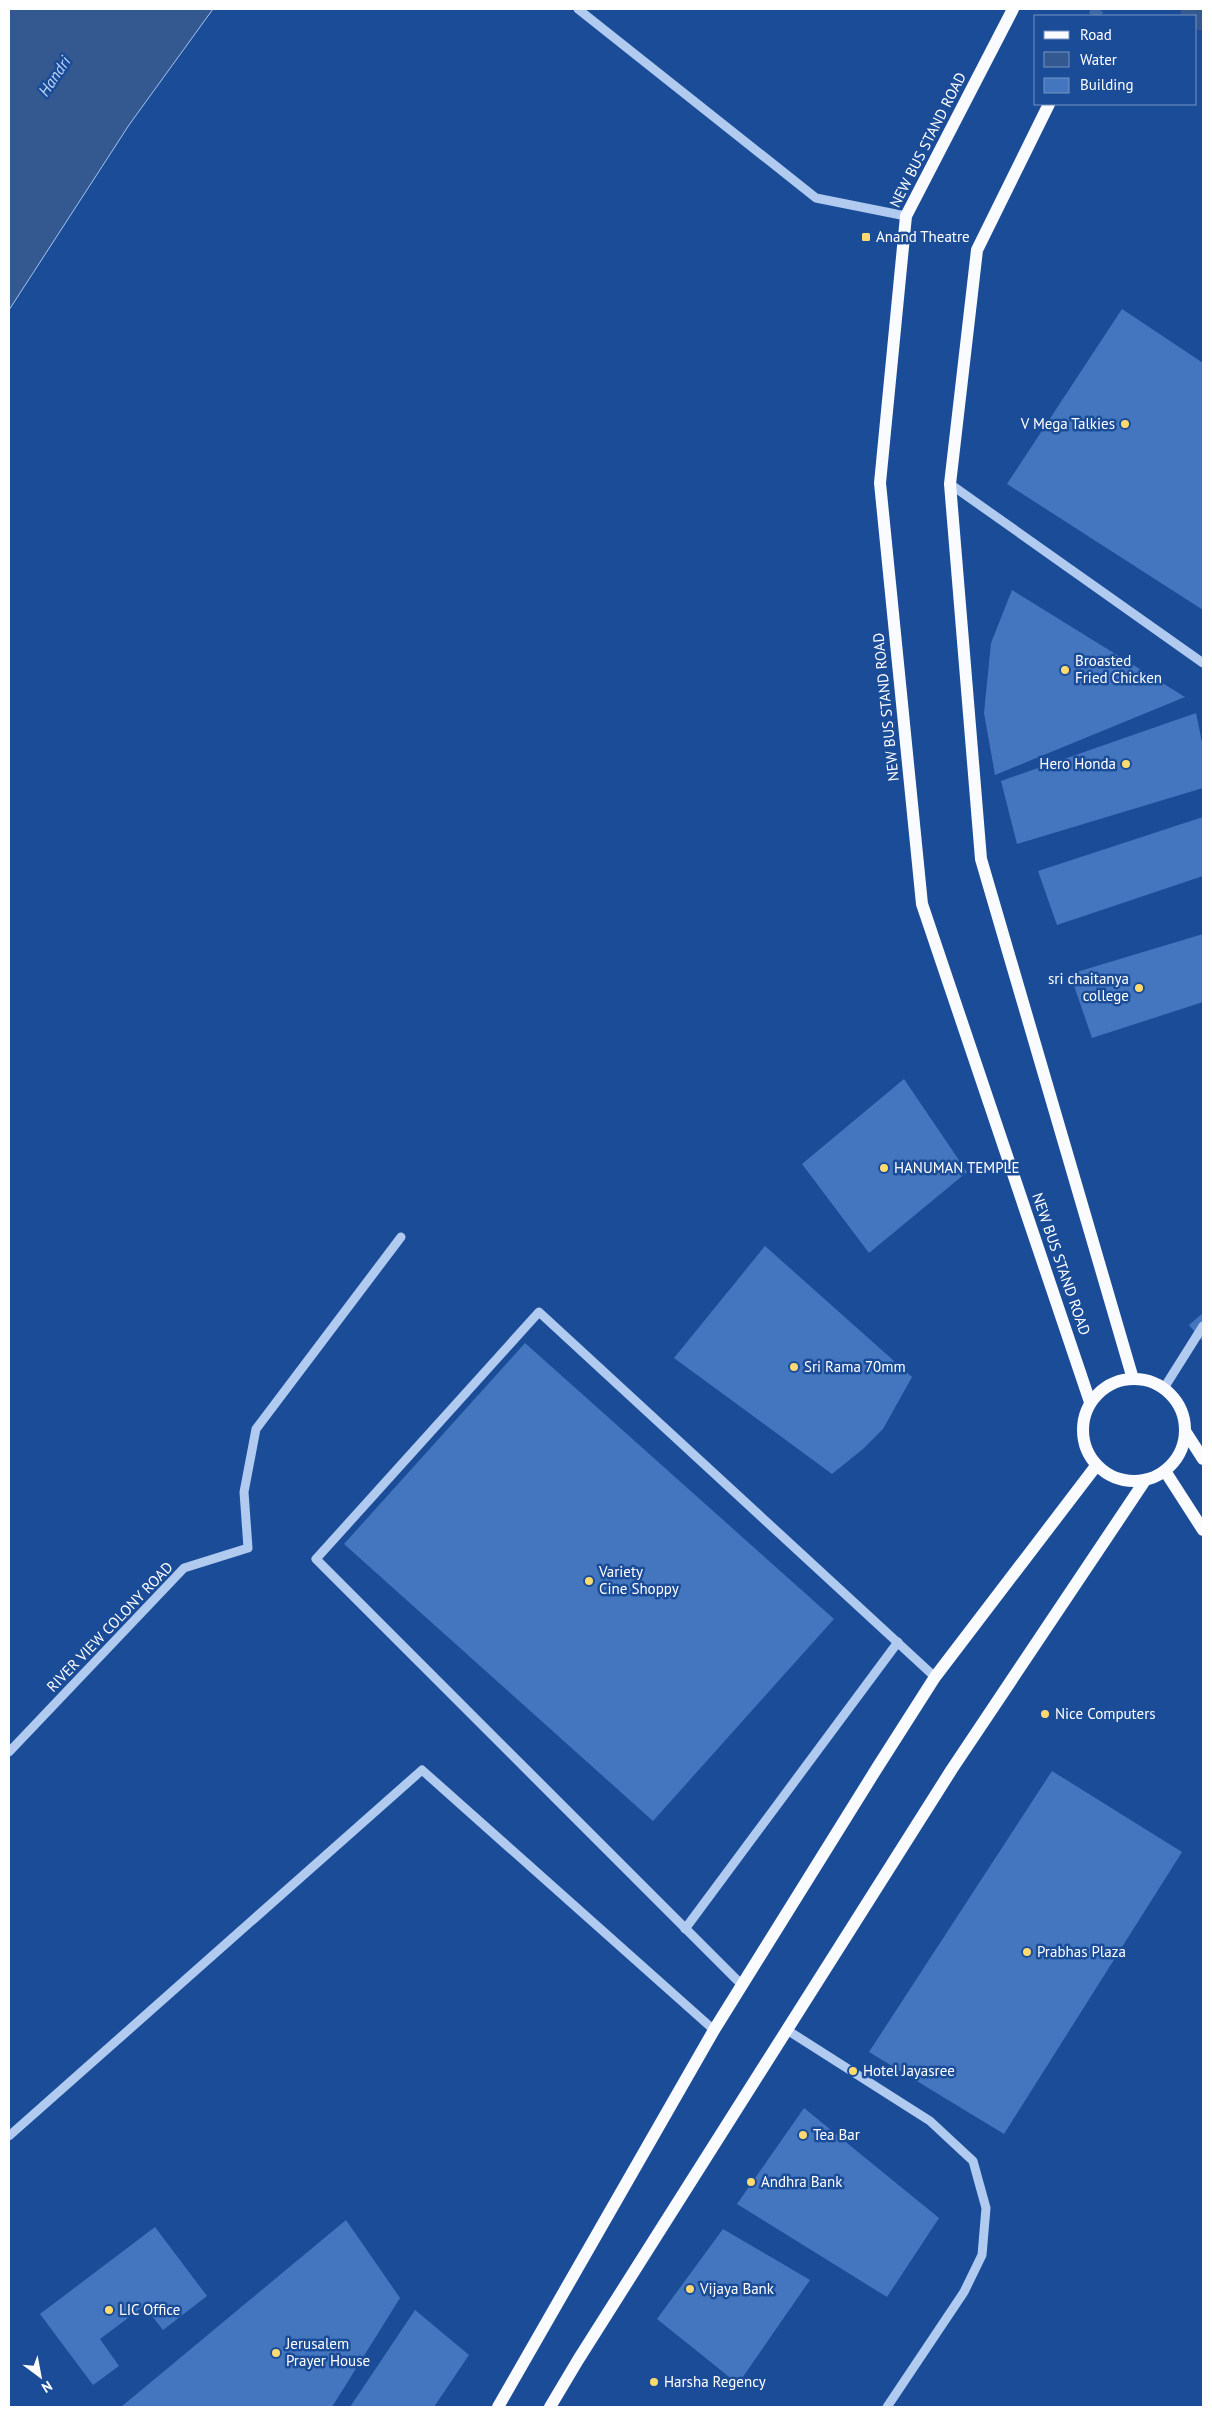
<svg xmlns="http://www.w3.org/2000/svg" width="1212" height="2416" font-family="'PT Sans',sans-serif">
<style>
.water{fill:#345890;stroke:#a3c5f2}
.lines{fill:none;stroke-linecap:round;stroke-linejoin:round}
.canal{stroke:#345890;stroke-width:41}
.building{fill:#4476bf}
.major-tunnel{stroke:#3d67a7;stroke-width:12;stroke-dasharray:12 6;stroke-linecap:butt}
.minor{stroke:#b0caf0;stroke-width:9}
.major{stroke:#f9fbff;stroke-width:12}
.poi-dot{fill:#ffdb6f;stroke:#1b4c98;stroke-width:2}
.labels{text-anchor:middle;stroke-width:5;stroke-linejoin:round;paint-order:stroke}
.street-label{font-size:15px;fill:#fff;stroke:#1b4c98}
.poi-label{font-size:15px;fill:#fff;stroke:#1b4c98;text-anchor:start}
.water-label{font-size:16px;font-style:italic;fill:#bcd5f7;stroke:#1b4c98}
</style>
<rect width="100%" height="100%" fill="#1b4c98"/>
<!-- water -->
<polygon class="water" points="9,9 213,9 129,125 9,310"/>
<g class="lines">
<!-- canal -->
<polyline class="canal" points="1201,9 1203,10"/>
</g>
<!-- building -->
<g class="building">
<polygon points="1122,309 1203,363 1203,610 1007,484"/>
<polygon points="1012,590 1185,697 995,775 984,713 991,643"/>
<polygon points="1196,713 1203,747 1203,788 1017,844 1001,781"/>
<polygon points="1203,817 1203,876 1057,925 1038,871"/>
<polygon points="1203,934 1203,1002 1092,1038 1070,974"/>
<polygon points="904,1079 967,1172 869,1253 802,1164"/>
<polygon points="765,1246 912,1377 883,1429 863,1449 832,1474 674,1358"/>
<polygon points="1203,1313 1203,1342 1189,1325"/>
<polygon points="525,1343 834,1619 653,1821 344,1544"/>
<polygon points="1052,1771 1182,1852 1004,2134 869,2052"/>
<polygon points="804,2108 939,2218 887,2297 737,2204"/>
<polygon points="346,2220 400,2298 332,2407 121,2407"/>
<polygon points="155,2227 207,2296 163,2330 144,2306 100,2339 119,2366 93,2385 40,2314"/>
<polygon points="723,2229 810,2280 738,2384 657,2319"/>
<polygon points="415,2310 469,2355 434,2407 350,2407"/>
</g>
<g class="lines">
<!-- major-tunnel -->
<polyline class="major-tunnel" points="1094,16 1098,9"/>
<!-- minor -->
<g class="minor">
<polyline points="578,9 816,198 906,216"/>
<polyline points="950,484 1203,663"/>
<polyline points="1164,1388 1203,1326"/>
<polyline points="9,1752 184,1568 248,1548 244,1492 256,1429 401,1237"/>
<polyline points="685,1929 898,1642"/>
<polyline points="742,1985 316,1559 539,1312 935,1677"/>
<polyline points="787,2030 930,2121 973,2161 986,2208 982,2255 964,2292 887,2407"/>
<polyline points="9,2136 422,1770 714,2030"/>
</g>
<!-- major -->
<g class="major">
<polyline points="1013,9 906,216 880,483 922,904 1090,1402"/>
<polyline points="1049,104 977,250 950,484 981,859 1133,1379"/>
<circle cx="1134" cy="1430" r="51"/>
<polyline points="1185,1431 1203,1459"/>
<polyline points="1165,1471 1203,1530"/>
<polyline points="498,2407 714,2030 877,1768 935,1677 1096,1466"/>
<polyline points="550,2407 578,2360 952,1769 1144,1482"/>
</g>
</g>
<!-- markers -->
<g class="poi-dot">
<rect x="861" y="232" width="10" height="10" rx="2.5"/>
<circle cx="1125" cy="424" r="5"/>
<circle cx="1065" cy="670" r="5"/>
<circle cx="1126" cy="764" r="5"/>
<circle cx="1139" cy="988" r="5"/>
<circle cx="884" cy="1168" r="5"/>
<circle cx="794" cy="1367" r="5"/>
<circle cx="589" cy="1581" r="5"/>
<circle cx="1045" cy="1714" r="5"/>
<circle cx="1027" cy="1952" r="5"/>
<circle cx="853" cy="2071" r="5"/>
<circle cx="803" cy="2135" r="5"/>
<circle cx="751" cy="2182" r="5"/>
<circle cx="690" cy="2289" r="5"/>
<circle cx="109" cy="2310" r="5"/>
<circle cx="276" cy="2353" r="5"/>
<circle cx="654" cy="2382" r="5"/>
</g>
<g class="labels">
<!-- street labels -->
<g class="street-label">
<text transform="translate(928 140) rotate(-63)" y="5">NEW BUS STAND ROAD</text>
<text transform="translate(886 707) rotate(-96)" y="5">NEW BUS STAND ROAD</text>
<text transform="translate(1061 1264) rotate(71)" y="5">NEW BUS STAND ROAD</text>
<text transform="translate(110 1627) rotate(-46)" y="5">RIVER VIEW COLONY ROAD</text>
</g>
<!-- poi labels -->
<g class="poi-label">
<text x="876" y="242">Anand Theatre</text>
<text x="1115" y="429" text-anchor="end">V Mega Talkies</text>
<text x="1075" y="666">Broasted<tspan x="1075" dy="17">Fried Chicken</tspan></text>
<text x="1116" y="769" text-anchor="end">Hero Honda</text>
<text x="1129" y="984" text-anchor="end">sri chaitanya<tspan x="1129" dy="17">college</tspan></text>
<text x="894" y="1173">HANUMAN TEMPLE</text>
<text x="804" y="1372">Sri Rama 70mm</text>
<text x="599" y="1577">Variety<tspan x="599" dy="17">Cine Shoppy</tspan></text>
<text x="1055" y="1719">Nice Computers</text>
<text x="1037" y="1957">Prabhas Plaza</text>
<text x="863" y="2076">Hotel Jayasree</text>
<text x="813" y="2140">Tea Bar</text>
<text x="761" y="2187">Andhra Bank</text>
<text x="700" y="2294">Vijaya Bank</text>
<text x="119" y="2315">LIC Office</text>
<text x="286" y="2349">Jerusalem<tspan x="286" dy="17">Prayer House</tspan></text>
<text x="664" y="2387">Harsha Regency</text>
</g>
<!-- water labels -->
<g class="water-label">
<text transform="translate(54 76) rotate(-56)" y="6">Handri</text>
</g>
</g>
<!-- border -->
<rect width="1212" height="2416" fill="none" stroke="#ffffff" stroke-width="20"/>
<!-- legend -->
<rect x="1034" y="15" width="162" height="90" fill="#1b4c98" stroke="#7694c1"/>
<rect x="1044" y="31" width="25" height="8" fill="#f9fbff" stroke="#7694c1"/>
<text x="1080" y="40" font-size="15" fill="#ffffff">Road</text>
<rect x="1044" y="52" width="25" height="15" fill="#345890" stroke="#7694c1"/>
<text x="1080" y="65" font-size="15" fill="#ffffff">Water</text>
<rect x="1044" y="78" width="25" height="15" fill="#4476bf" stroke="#7694c1"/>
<text x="1080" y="90" font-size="15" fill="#ffffff">Building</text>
<!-- north arrow -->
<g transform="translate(40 2376) rotate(148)" stroke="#1b4c98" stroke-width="4" paint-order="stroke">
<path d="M0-4L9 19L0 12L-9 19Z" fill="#ffffff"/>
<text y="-8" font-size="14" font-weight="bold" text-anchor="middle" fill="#ffffff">N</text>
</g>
</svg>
